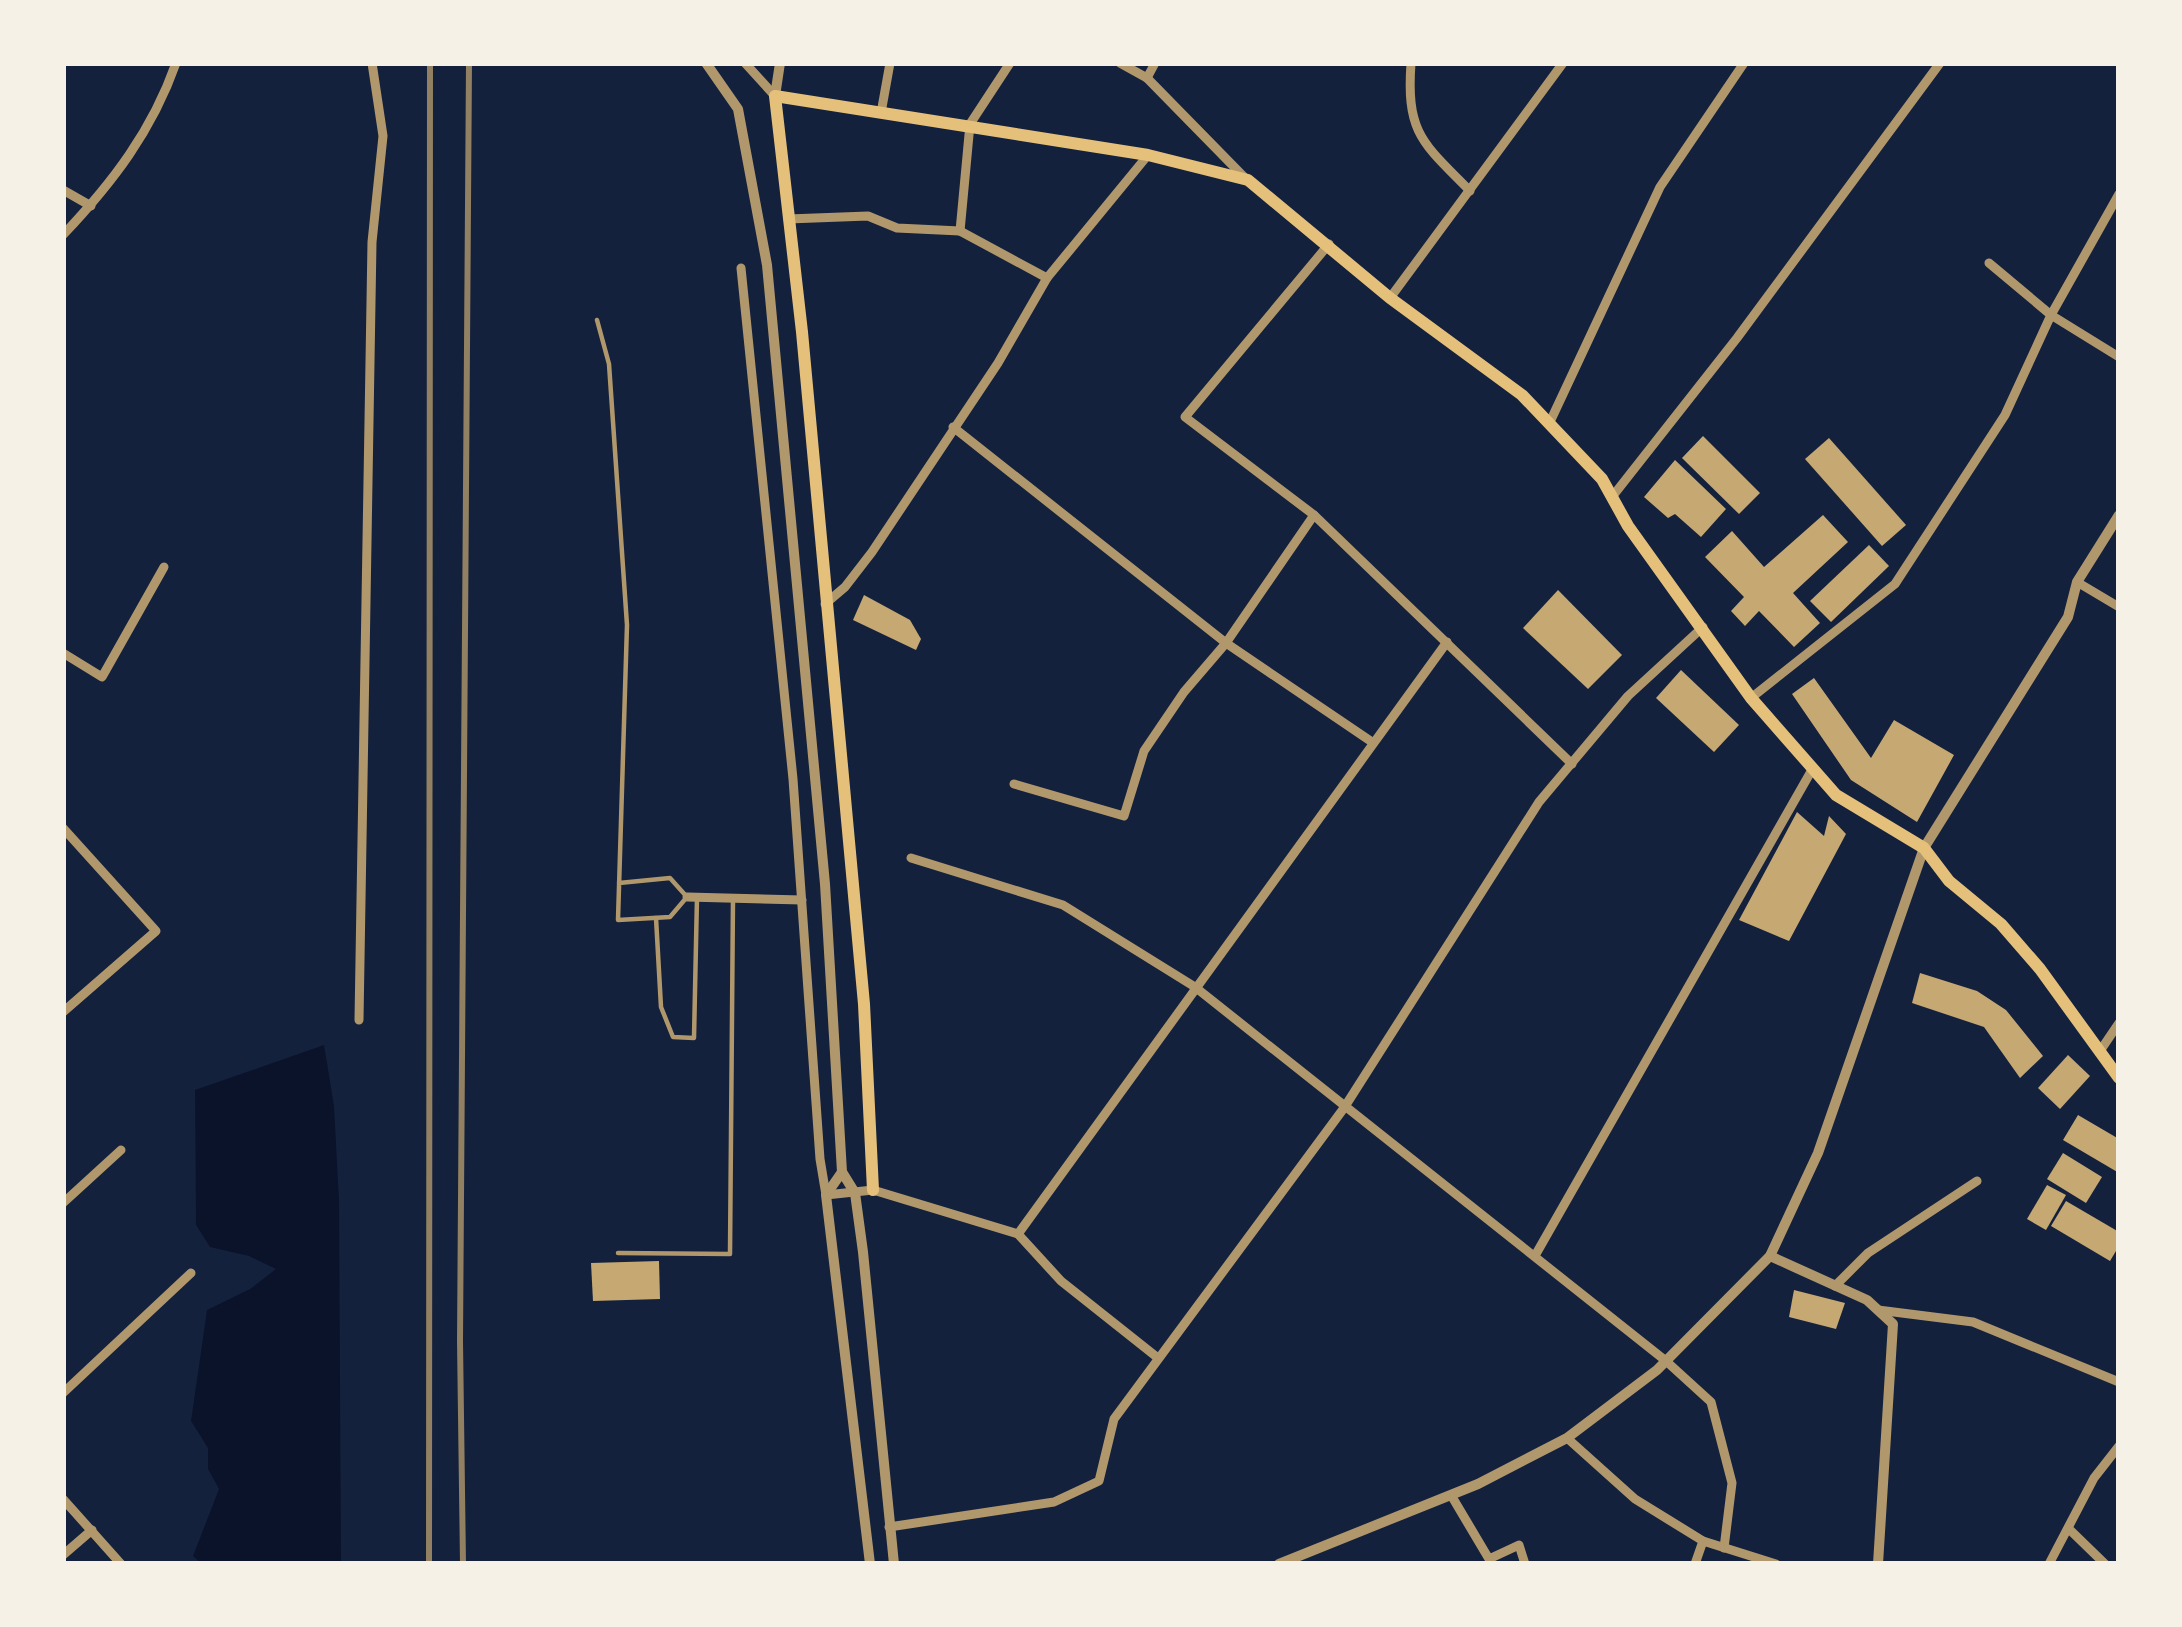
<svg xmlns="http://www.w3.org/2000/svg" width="2182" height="1627" font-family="Ubuntu,sans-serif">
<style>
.water{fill:#0b132b}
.building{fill:#c6a872}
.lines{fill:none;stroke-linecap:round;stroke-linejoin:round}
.service{stroke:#b1986c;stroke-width:4.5}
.minor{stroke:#b1986c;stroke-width:9}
.tertiary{stroke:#b1986c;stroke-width:10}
.secondary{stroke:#e5c07b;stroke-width:12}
.rail{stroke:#918062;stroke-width:6}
</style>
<rect width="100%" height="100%" fill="#14213d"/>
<!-- water -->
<polygon class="water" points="324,1045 334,1106 339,1200 341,1564 202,1564 193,1556 219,1489 208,1469 208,1448 191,1421 207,1310 250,1289 276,1269 249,1256 210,1247 196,1225 195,1090"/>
<!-- building -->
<g class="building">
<polygon points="1703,436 1760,493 1739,514 1682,458"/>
<polygon points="1829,438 1906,525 1882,546 1805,459"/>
<polygon points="1675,460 1726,509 1701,537 1675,514 1668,518 1644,497"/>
<polygon points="1823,515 1848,542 1793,593 1820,623 1794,647 1759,611 1745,626 1731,611 1744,597 1705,557 1732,531 1764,567"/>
<polygon points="1869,545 1889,566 1831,622 1810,601"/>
<polygon points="1558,590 1622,655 1588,689 1523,628"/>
<polygon points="864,595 910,620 921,639 916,650 853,620"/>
<polygon points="1681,670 1739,725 1714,752 1656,698"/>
<polygon points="1814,678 1871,758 1894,720 1954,755 1917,822 1851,780 1792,694"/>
<polygon points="1797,812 1824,836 1829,816 1846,834 1789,941 1739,920"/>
<polygon points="1920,973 1977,991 2006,1010 2043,1056 2020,1078 1984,1027 1912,1003"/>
<polygon points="2068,1055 2090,1076 2060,1109 2038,1088"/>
<polygon points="2078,1115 2119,1139 2119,1173 2063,1140"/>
<polygon points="2063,1153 2102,1177 2086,1203 2047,1179"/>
<polygon points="2047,1185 2066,1195 2046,1230 2027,1219"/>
<polygon points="2066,1201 2119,1232 2119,1246 2110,1261 2051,1226"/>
<polygon points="659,1261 660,1299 593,1301 591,1263"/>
<polygon points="1794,1290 1845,1303 1836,1329 1789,1317"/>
</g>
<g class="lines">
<!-- service -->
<g class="service">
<polyline points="597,320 609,364 627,625 618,920 670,917 687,897 670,878 619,883"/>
<polyline points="656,918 661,1007 673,1037 694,1038 697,897"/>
<polyline points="618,1253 730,1254 733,898"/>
</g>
<!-- minor -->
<g class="minor">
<polyline points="745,63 775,96"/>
<polyline points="1120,63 1147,78 1155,63"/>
<path d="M1411,63C1406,134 1423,143 1470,191"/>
<polyline points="1147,78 1244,177"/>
<polyline points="881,113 890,63"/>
<polyline points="63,190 91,206"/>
<polyline points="2119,194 2051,315 2119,357"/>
<polyline points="788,219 868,216 897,228 960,231 970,124 1010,63"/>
<polyline points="960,231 1047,278"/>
<path d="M63,235C113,182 152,131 176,63"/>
<polyline points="741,268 793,779 820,1159 826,1195 873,1190 1018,1234 1447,642"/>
<polyline points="1390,298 1563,63"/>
<polyline points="1549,424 1660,187 1744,63"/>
<polyline points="953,427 1226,643 1372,742"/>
<polyline points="1612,497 1737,338 1940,63"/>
<polyline points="1314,515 1185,417 1329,244"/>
<polyline points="2077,582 2119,607"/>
<polyline points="825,604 845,587 872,552 998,363 1047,278 1148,155"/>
<polyline points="63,653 102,677 164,567"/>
<polyline points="1751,698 1895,584 2005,415 2051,315 1989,263"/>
<polyline points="1014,784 1124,816 1144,751 1184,692 1226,643 1314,515 1572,764"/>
<polyline points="63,828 156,931 63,1012"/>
<polyline points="911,858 1063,905 1195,987 1666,1361 1711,1402 1732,1483 1724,1548"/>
<polyline points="687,897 802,900"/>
<polyline points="359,1020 372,242 383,136 372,63"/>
<polyline points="2100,1051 2119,1023"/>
<polyline points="63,1203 121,1150"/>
<polyline points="1018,1234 1061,1281 1158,1358"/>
<polyline points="1536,1254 1813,768"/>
<polyline points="1835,1286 1868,1253 1977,1181"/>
<polyline points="1878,1310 1973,1322 2119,1382"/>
<polyline points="63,1393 191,1273"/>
<polyline points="1567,1438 1635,1499 1703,1541 1695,1564"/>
<polyline points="1451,1495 1489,1559 1519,1545 1525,1564"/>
<polyline points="63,1499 121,1564"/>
<polyline points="889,1527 1054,1502 1099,1481 1114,1419 1344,1108 1539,802 1628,696 1703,627"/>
<polyline points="2069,1529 2105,1564"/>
<polyline points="1703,1541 1776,1564"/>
<polyline points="63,1555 92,1530"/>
<polyline points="2049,1564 2094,1478 2119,1446"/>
</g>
<!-- tertiary -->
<g class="tertiary">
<polyline points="706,63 738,109 767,265 825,884 842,1172 855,1193 863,1252 894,1564"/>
<polyline points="775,96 780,63"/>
<polyline points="842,1172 826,1195 870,1564"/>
<polyline points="1770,1256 1867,1300 1893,1324 1878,1564"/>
<polyline points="1279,1564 1478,1484 1567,1438 1657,1370 1770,1256 1818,1153 1924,848 2068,617 2077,582 2119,515"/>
</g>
<!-- secondary -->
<polyline class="secondary" points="873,1190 864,1004 802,332 775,96 1148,155 1248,180 1390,298 1522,395 1602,479 1628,526 1751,698 1836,795 1924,848 1949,881 2001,924 2040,969 2119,1078"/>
<!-- rail -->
<g class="rail">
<polyline points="429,1564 430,63"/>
<polyline points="463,1564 460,1341 469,63"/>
</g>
</g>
<!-- border -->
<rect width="2182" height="1627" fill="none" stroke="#f6f1e7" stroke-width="132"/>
</svg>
